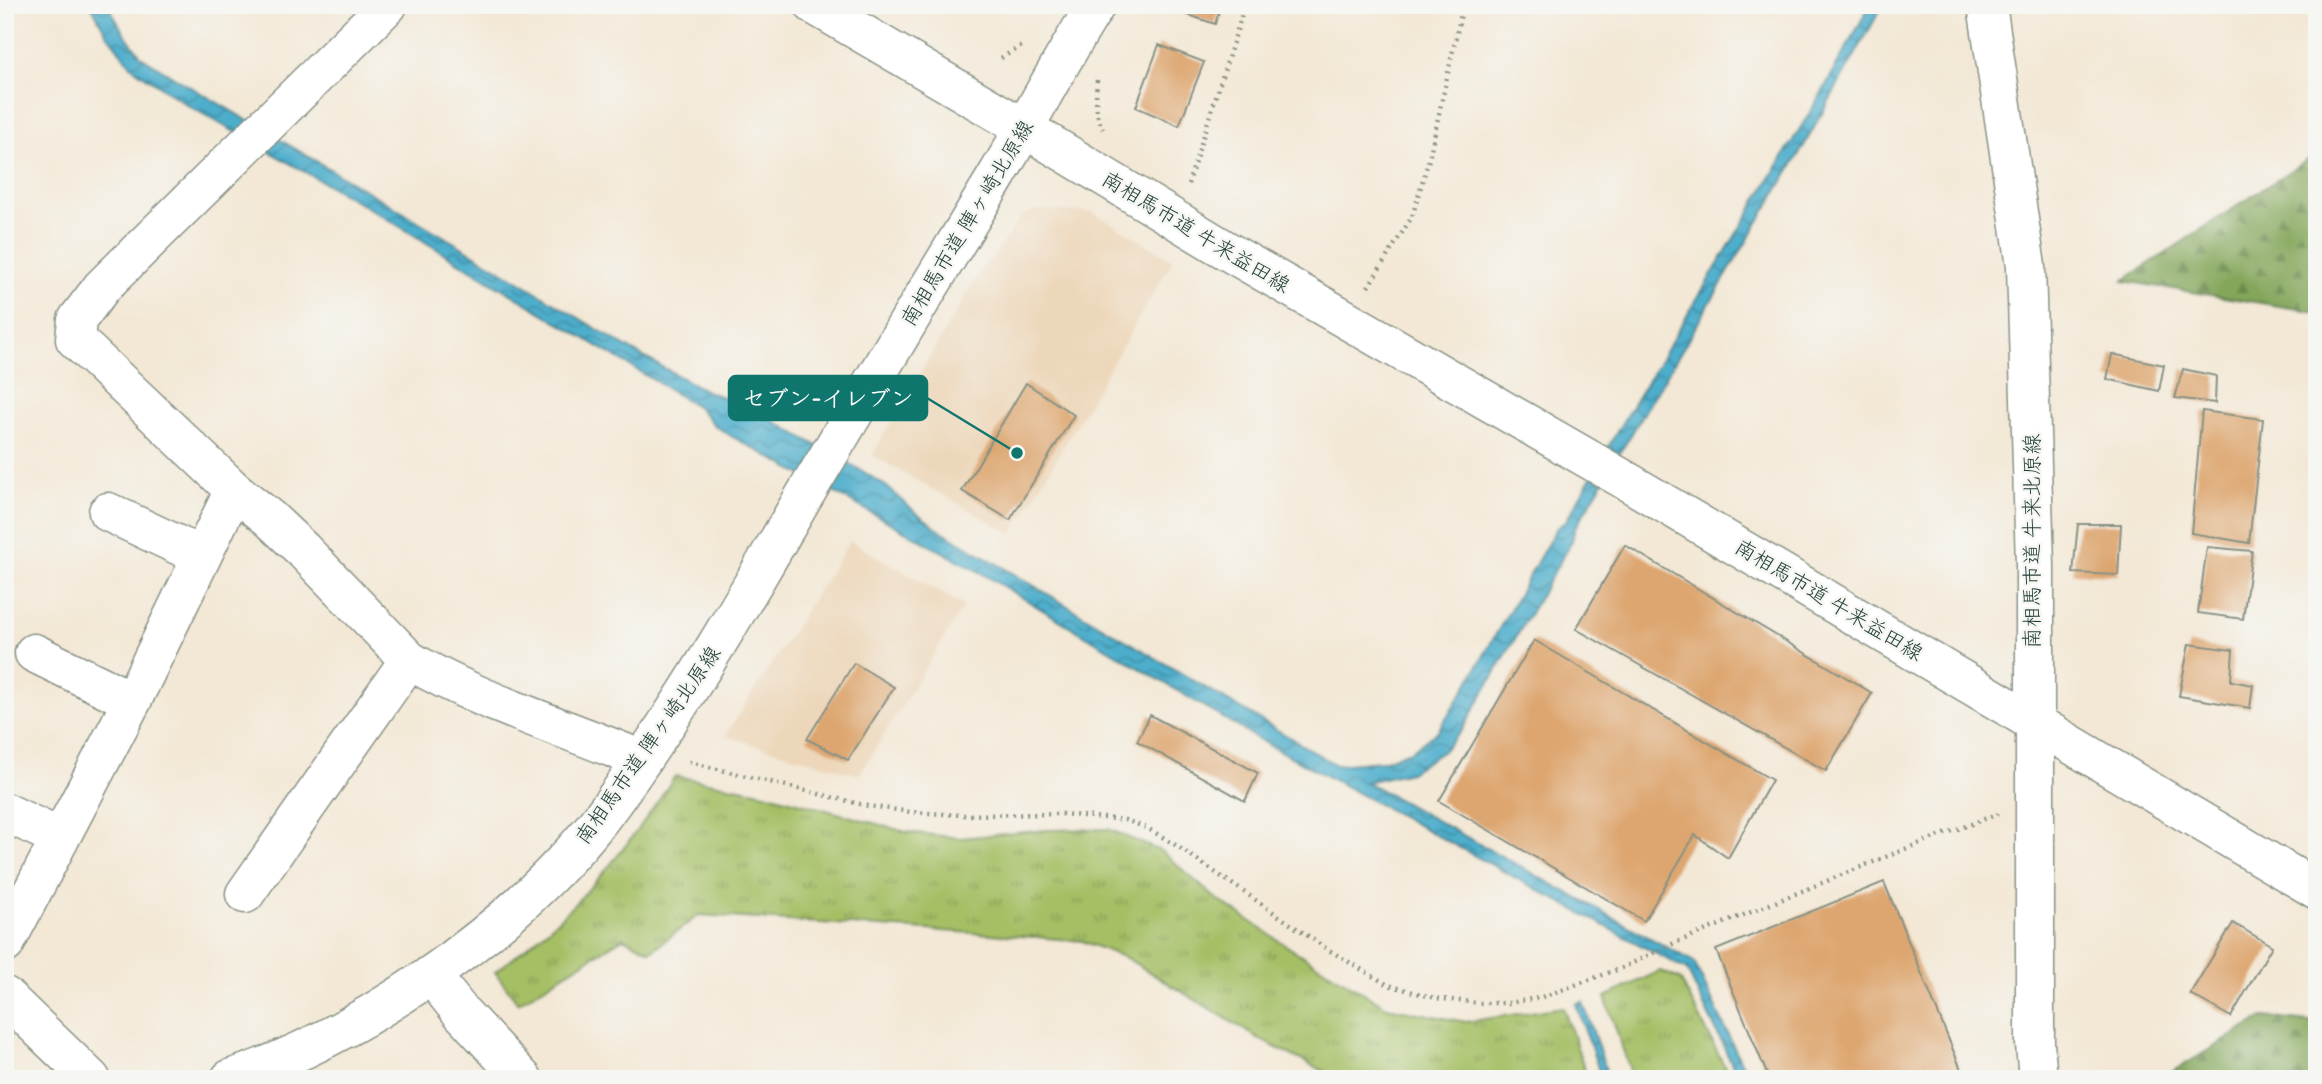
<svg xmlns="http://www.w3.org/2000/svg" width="2322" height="1084" font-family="Delius,'Klee One',sans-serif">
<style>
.built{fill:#edd7ba}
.grass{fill:url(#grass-tufts);stroke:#627e4c;stroke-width:2}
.forest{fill:url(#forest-firs);stroke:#527247;stroke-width:2}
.water{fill:url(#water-waves);stroke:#367680;stroke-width:2}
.building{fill:#dda66f}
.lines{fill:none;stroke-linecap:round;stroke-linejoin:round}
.minor-casing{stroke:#899285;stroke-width:41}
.path{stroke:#899285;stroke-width:4.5;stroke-dasharray:2 5;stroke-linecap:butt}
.minor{stroke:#fff;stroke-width:38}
.labels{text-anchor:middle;stroke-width:5;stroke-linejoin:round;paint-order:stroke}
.street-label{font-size:21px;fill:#1f3d34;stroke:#f6f6f2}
.leader{fill:none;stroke:#0f766e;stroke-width:2.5}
.callout-dot{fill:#0f766e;stroke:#f6f6f2;stroke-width:2.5}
.callout{fill:#0f766e;stroke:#0f766e;stroke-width:2.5}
.callout-label{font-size:23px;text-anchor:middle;font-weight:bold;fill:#fff}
</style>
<defs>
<pattern id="grass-tufts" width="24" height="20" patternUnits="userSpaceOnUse" patternTransform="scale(1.75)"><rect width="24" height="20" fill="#a5bf65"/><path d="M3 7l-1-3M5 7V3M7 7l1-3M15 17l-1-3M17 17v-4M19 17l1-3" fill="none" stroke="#869c54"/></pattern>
<pattern id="forest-firs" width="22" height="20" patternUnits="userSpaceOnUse" patternTransform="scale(1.75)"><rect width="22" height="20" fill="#84a65a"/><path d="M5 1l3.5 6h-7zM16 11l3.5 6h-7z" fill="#6b884b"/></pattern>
<pattern id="water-waves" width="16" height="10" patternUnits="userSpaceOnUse" patternTransform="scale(1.75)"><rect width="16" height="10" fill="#4daecc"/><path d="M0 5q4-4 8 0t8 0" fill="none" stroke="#3f8fa6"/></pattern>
</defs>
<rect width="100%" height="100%" fill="#f6f6f2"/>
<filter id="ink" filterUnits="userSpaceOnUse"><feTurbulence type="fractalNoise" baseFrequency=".0143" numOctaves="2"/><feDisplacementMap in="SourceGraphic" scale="14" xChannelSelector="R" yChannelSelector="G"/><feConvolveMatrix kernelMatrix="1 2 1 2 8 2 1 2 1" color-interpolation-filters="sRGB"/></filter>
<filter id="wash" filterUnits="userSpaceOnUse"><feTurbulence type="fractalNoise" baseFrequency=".00686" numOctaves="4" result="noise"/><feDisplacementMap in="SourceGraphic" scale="28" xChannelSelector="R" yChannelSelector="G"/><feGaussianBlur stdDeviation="1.57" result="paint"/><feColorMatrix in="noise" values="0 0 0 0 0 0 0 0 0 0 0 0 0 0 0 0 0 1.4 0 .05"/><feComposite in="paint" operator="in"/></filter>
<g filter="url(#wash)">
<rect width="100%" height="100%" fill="#f3e8d6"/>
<!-- built -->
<g class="built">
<polygon points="1037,210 1093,212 1173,260 1012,534 872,455 983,266 994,255 1021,216"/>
<polygon points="850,541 964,606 859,775 725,736"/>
</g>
<!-- grass -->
<g class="grass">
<path d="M675,776L761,792L906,832L960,838L1047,830L1108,829L1161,851L1214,897L1293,950L1387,1007L1466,1022L1563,1007L1588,1079H1339L1265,1042L1126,958L1082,941L1035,937L699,915L651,951L623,938L518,1003L495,972C513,958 532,944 549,928C598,885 640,830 675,776Z"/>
<polygon points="1660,971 1680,979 1731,1079 1633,1079 1605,997"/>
</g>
<!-- forest -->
<g class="forest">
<polygon points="2317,153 2317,312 2123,281 2316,154"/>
<polygon points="2264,1017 2317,1023 2317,1079 2254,1079 2250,1077 2169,1074"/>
</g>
<!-- water -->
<g class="water">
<polygon points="91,5 108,5 122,30 141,56 174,77 504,272 636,353 706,391 745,405 864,472 887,487 914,511 940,530 1336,765 1382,761 1411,751 1437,732 1463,692 1556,529 1566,521 1622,423 1824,89 1870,5 1883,5 1801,151 1575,528 1572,541 1462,730 1443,751 1410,772 1366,782 1694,962 1749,1079 1739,1079 1687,970 1263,742 976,570 731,436 715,426 698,407 379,214 189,106 132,67 106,33"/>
<polygon points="1583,1002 1609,1079 1602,1079 1576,1004"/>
</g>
<g id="blocks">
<!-- building -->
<g class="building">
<polygon points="1169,5 1221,5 1215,24 1168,8"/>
<polygon points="1159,45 1204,62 1179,126 1136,107"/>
<polygon points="2112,354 2164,365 2159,391 2107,379"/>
<polygon points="2183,369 2216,376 2215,403 2175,398"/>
<polygon points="1026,383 1074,415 1010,520 962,491"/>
<polygon points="2202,411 2263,419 2249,543 2191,533"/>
<polygon points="2078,524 2121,524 2118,575 2073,573"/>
<polygon points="1625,545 1872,693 1826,771 1576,629"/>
<polygon points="2207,547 2252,551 2243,619 2198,613"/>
<polygon points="1534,640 1772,780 1728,858 1695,835 1644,921 1439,801"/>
<polygon points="2189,644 2233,650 2231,681 2253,685 2250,708 2179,696"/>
<polygon points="854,663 894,687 848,760 807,739"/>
<polygon points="1150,715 1258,773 1245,801 1137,741"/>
<polygon points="1884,882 1965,1079 1769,1079 1716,950"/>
<polygon points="2233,923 2272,946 2231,1017 2190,994"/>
</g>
</g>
</g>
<g filter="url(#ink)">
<use href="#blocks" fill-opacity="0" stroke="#899285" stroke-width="2"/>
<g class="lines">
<defs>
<g id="minor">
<path d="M388,5L102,287L77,320L75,339L234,490L269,518L303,550L409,660C481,703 565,727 642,760"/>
<polyline points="814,5 1024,128 1229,252 1625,480 2317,890"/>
<polyline points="1987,5 2026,266 2035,565 2035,1044 2038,1079"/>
<polyline points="108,512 201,556"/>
<polyline points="34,653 132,701"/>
<polyline points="5,812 60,838"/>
<polyline points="245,894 409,660"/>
<polyline points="5,944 132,701 234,490"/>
<polyline points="431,975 460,1011 523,1079"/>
<polyline points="5,996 91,1079"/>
<path d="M230,1079C359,1036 501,938 589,833C613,804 634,772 655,741C709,661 757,577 806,493C869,387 932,282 996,177C1030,120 1060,61 1096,5"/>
</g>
</defs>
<!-- minor casing -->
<use href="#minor" class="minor-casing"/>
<!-- path -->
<g class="path">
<polyline points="1001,58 1025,44"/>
<path d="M1097,80C1096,98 1094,113 1103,129"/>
<polyline points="1188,184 1245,5"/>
<polyline points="1368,287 1412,217 1429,159 1463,5"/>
<polyline points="689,762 868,806 911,812 961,815 1062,814 1125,820 1147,828 1171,842 1327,949 1388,985 1435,998 1478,1003 1510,1003 1542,997 1622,968 1670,945 1910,847 1998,814"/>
</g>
<!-- minor -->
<use href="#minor" class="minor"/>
</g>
</g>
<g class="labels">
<!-- street labels -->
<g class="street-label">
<text transform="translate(967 223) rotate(-59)" y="7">南相馬市道 陣ヶ崎北原線</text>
<text transform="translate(1196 232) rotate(31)" y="7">南相馬市道 牛来益田線</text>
<text transform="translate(2032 541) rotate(-90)" y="7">南相馬市道 牛来北原線</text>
<text transform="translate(1829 600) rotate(31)" y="7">南相馬市道 牛来益田線</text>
<text transform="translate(648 745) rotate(-55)" y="7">南相馬市道 陣ヶ崎北原線</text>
</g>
</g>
<!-- callouts -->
<path class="leader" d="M1017 453L927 398"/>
<circle class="callout-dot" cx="1017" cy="453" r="7"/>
<rect class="callout" x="729" y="376" width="198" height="44" rx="7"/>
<g class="callout-label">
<text x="828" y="406">セブン-イレブン</text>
</g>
<!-- margin -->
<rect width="2322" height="1084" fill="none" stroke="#f6f6f2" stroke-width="28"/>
</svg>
